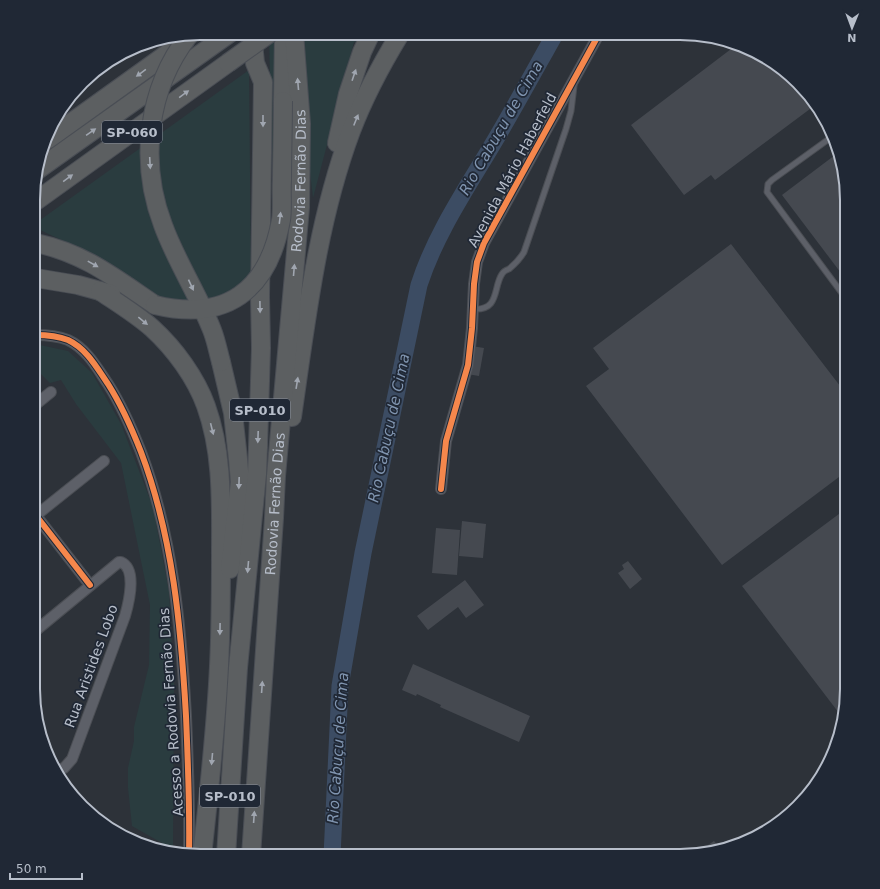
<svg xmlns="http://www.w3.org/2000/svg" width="880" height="889" font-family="'DejaVu Sans',sans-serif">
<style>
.green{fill:#2a3c3f}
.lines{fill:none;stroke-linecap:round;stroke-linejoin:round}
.river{stroke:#3c4c63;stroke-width:17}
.building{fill:#454950}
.service-casing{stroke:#4b4e54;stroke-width:7}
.minor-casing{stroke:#4b4e54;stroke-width:12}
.motorway-casing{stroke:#4a4e55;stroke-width:20}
.service{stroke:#5d6068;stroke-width:5}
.minor{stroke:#5d6068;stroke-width:10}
.motorway{stroke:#5c5f61;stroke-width:18}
.motorway-bridge-casing{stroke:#4a4e55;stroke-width:20;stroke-linecap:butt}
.motorway-bridge{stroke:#5c5f61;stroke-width:18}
.cycleway-casing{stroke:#202835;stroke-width:8}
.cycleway{stroke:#f5874c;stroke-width:6}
.oneway{fill:#a0a6b0}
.labels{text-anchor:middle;stroke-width:3.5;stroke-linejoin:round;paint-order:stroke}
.shield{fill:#202835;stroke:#8a919d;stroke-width:1}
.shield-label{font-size:13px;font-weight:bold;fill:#b7beca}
.street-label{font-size:14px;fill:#b7beca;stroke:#202835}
.water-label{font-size:15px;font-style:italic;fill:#8095b0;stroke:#202835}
.rim{fill:none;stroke:#b7beca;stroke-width:2}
</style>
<rect width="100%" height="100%" fill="#2d3239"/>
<!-- green -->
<g class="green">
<polygon points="269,33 276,33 276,66 272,176"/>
<polygon points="301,33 390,34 385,41 354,42 313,198 309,164"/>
<polygon points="249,70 251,274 224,297 181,303 151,295 91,254 36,228 36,223"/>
<polygon points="40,345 68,351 92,373 121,424 153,507 169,591 174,683 173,851 162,848 162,843 132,826 128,788 128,768 134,741 134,727 149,665 150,605 121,463 76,404 61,380 50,383 35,368 35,348"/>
</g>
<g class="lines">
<!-- river -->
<path class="river" d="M332,856L340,686L363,553L419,285C436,232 469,185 497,137C517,103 536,68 555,34"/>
</g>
<!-- building -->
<g class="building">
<polygon points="735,46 763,55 813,98 810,100 814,106 715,180 711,175 684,195 631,125"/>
<polygon points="839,152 847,189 847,281 782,195"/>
<polygon points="731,244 847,395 847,471 722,565 586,386 609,369 593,348"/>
<polygon points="472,346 484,348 479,376 467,374"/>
<polygon points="847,508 847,700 842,717 742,586"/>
<polygon points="462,521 486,524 483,558 459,556"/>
<polygon points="436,528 460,530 457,575 432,573"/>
<polygon points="628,561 642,579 630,589 618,573 624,569 622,565"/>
<polygon points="465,580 484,605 466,618 458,607 428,630 417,616"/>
<polygon points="413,664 530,716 519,742 440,707 441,705 417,694 416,696 402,690"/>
<polygon points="714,841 721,850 712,851 708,845"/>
</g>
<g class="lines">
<defs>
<g id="service">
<polyline points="833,136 772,180 768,184 767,192 847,300"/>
<path d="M473,309C500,311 493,287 502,274C503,272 506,270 509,269C515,264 520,259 524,252L566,129L571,111L574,86"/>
</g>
<g id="minor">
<path d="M35,335C46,335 58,336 68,340C87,349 97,368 108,384C122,406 132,429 141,452C173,537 181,627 186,716C188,763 190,809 189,855"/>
<polyline points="35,405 51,392"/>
<polyline points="441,489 446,441 468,365 472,328 474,284 477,262 484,243 599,34"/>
<polyline points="34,513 90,585"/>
<polyline points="34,517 104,461"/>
<path d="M34,632L119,562H121C137,569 129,602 125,616L72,759L64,768L56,770"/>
</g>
<g id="motorway">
<polyline points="283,101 284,34"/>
<polyline points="47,140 185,41"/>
<polyline points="337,143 348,94 362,52 371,33"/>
<polyline points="36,171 230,33"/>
<polyline points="36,201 228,63"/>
<path d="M36,243C84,253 115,278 155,305"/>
<polyline points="36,278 78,285 111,294"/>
<path d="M100,291C118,303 136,314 152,328C175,349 196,378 206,406C223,453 221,504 221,552C221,590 221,628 219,666C216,729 209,793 202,856"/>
<polyline points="221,362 233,413 238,459 240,482 230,569"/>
<path d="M292,417C306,321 317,222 351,131C364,97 381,65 400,34"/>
<polyline points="226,856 238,668 257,474 258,447 261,348 260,296 263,82 255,63 252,33"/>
<path id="s1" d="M251,856L274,518L276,476L300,207L301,124L294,33"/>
</g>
</defs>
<!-- service casing -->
<use href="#service" class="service-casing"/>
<!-- minor casing -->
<use href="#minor" class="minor-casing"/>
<!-- motorway casing -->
<use href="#motorway" class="motorway-casing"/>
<!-- service -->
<use href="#service" class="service"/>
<!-- minor -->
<use href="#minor" class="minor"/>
<!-- motorway -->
<use href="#motorway" class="motorway"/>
<defs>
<g id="motorway-bridge">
<path d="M189,35C147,89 139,162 163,225C176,261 198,294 212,330C216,340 218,351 221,362"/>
<polyline points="228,63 270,33"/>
<path d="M155,305C226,322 268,291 281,220C283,207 281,193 282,180C282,154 283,127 283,101"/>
</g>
</defs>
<!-- motorway-bridge casing -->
<use href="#motorway-bridge" class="motorway-bridge-casing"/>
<!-- motorway-bridge -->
<use href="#motorway-bridge" class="motorway-bridge"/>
<defs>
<g id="cycleway">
<path d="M35,335C46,335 58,336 68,340C87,349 97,368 108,384C122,406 132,429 141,452C173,537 181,627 186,716C188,763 190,809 189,855"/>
<polyline points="441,489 446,441 468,365 472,328 474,284 477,262 484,243 599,34"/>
<polyline points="34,513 90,585"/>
</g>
</defs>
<!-- cycleway casing -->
<use href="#cycleway" class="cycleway-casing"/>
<!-- cycleway -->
<use href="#cycleway" class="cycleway"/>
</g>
<!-- one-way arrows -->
<defs><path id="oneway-solid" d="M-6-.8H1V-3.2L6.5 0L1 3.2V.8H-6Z"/></defs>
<g class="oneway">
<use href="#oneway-solid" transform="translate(141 73) rotate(144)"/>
<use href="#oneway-solid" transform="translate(354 75) rotate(-71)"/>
<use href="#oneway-solid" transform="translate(298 84) rotate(-95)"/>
<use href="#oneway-solid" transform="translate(184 94) rotate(-36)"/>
<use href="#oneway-solid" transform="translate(356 120) rotate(-68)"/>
<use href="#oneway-solid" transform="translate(263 121) rotate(90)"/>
<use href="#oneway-solid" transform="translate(91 132) rotate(-35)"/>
<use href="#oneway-solid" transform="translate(150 163) rotate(87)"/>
<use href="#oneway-solid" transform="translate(68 178) rotate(-36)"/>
<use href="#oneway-solid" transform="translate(280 218) rotate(-83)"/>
<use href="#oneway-solid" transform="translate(93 264) rotate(29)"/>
<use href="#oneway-solid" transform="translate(294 270) rotate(-85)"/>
<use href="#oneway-solid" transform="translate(191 285) rotate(65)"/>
<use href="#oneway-solid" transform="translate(260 307) rotate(89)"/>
<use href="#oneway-solid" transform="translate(143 321) rotate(39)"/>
<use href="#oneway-solid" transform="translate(297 383) rotate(-81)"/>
<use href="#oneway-solid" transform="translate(212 429) rotate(76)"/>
<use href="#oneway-solid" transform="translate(258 437) rotate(92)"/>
<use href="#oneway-solid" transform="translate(239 483) rotate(92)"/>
<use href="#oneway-solid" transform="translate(248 567) rotate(95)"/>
<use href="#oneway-solid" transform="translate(220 629) rotate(91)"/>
<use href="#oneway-solid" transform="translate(262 687) rotate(-86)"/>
<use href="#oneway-solid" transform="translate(212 759) rotate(95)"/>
<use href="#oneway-solid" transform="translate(254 817) rotate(-86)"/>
</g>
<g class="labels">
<!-- shield labels -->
<g class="shield">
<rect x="102" y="121" width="60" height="22" rx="3"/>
<rect x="230" y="399" width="60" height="22" rx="3"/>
<rect x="200" y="785" width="60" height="22" rx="3"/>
</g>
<g class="shield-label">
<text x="132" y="137">SP-060</text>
<text x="260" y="415">SP-010</text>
<text x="230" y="801">SP-010</text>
</g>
<!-- street labels -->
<g class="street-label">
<text transform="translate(512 170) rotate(-62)" y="5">Avenida Mário Haberfeld</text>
<text dy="5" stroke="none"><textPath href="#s1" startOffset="677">Rodovia Fernão Dias</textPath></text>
<text dy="5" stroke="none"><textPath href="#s1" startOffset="353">Rodovia Fernão Dias</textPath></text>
<text transform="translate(91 666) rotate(-70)" y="5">Rua Aristides Lobo</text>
<text transform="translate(171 712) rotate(-94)" y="5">Acesso a Rodovia Fernão Dias</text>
</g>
<!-- water labels -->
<g class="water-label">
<text transform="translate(501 128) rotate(-60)" y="5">Rio Cabuçu de Cima</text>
<text transform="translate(389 428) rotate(-78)" y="5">Rio Cabuçu de Cima</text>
<text transform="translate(338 748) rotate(-86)" y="5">Rio Cabuçu de Cima</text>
</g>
</g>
<!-- crop -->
<path d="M0 0H880V889H0ZM200 40H680A160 160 0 0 1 840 200V689A160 160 0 0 1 680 849H200A160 160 0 0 1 40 689V200A160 160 0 0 1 200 40Z" fill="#202835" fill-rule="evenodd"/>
<path class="rim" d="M200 40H680A160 160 0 0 1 840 200V689A160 160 0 0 1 680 849H200A160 160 0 0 1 40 689V200A160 160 0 0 1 200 40Z"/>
<!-- north arrow -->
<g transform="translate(852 28) rotate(181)" stroke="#202835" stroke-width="3" paint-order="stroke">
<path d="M0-3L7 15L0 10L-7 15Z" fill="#b7beca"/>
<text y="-6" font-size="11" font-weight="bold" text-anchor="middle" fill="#b7beca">N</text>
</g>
<!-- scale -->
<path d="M10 873v6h72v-6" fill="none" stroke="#b7beca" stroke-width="2"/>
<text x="16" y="873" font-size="12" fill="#b7beca" stroke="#202835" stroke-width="3" paint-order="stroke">50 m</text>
</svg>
